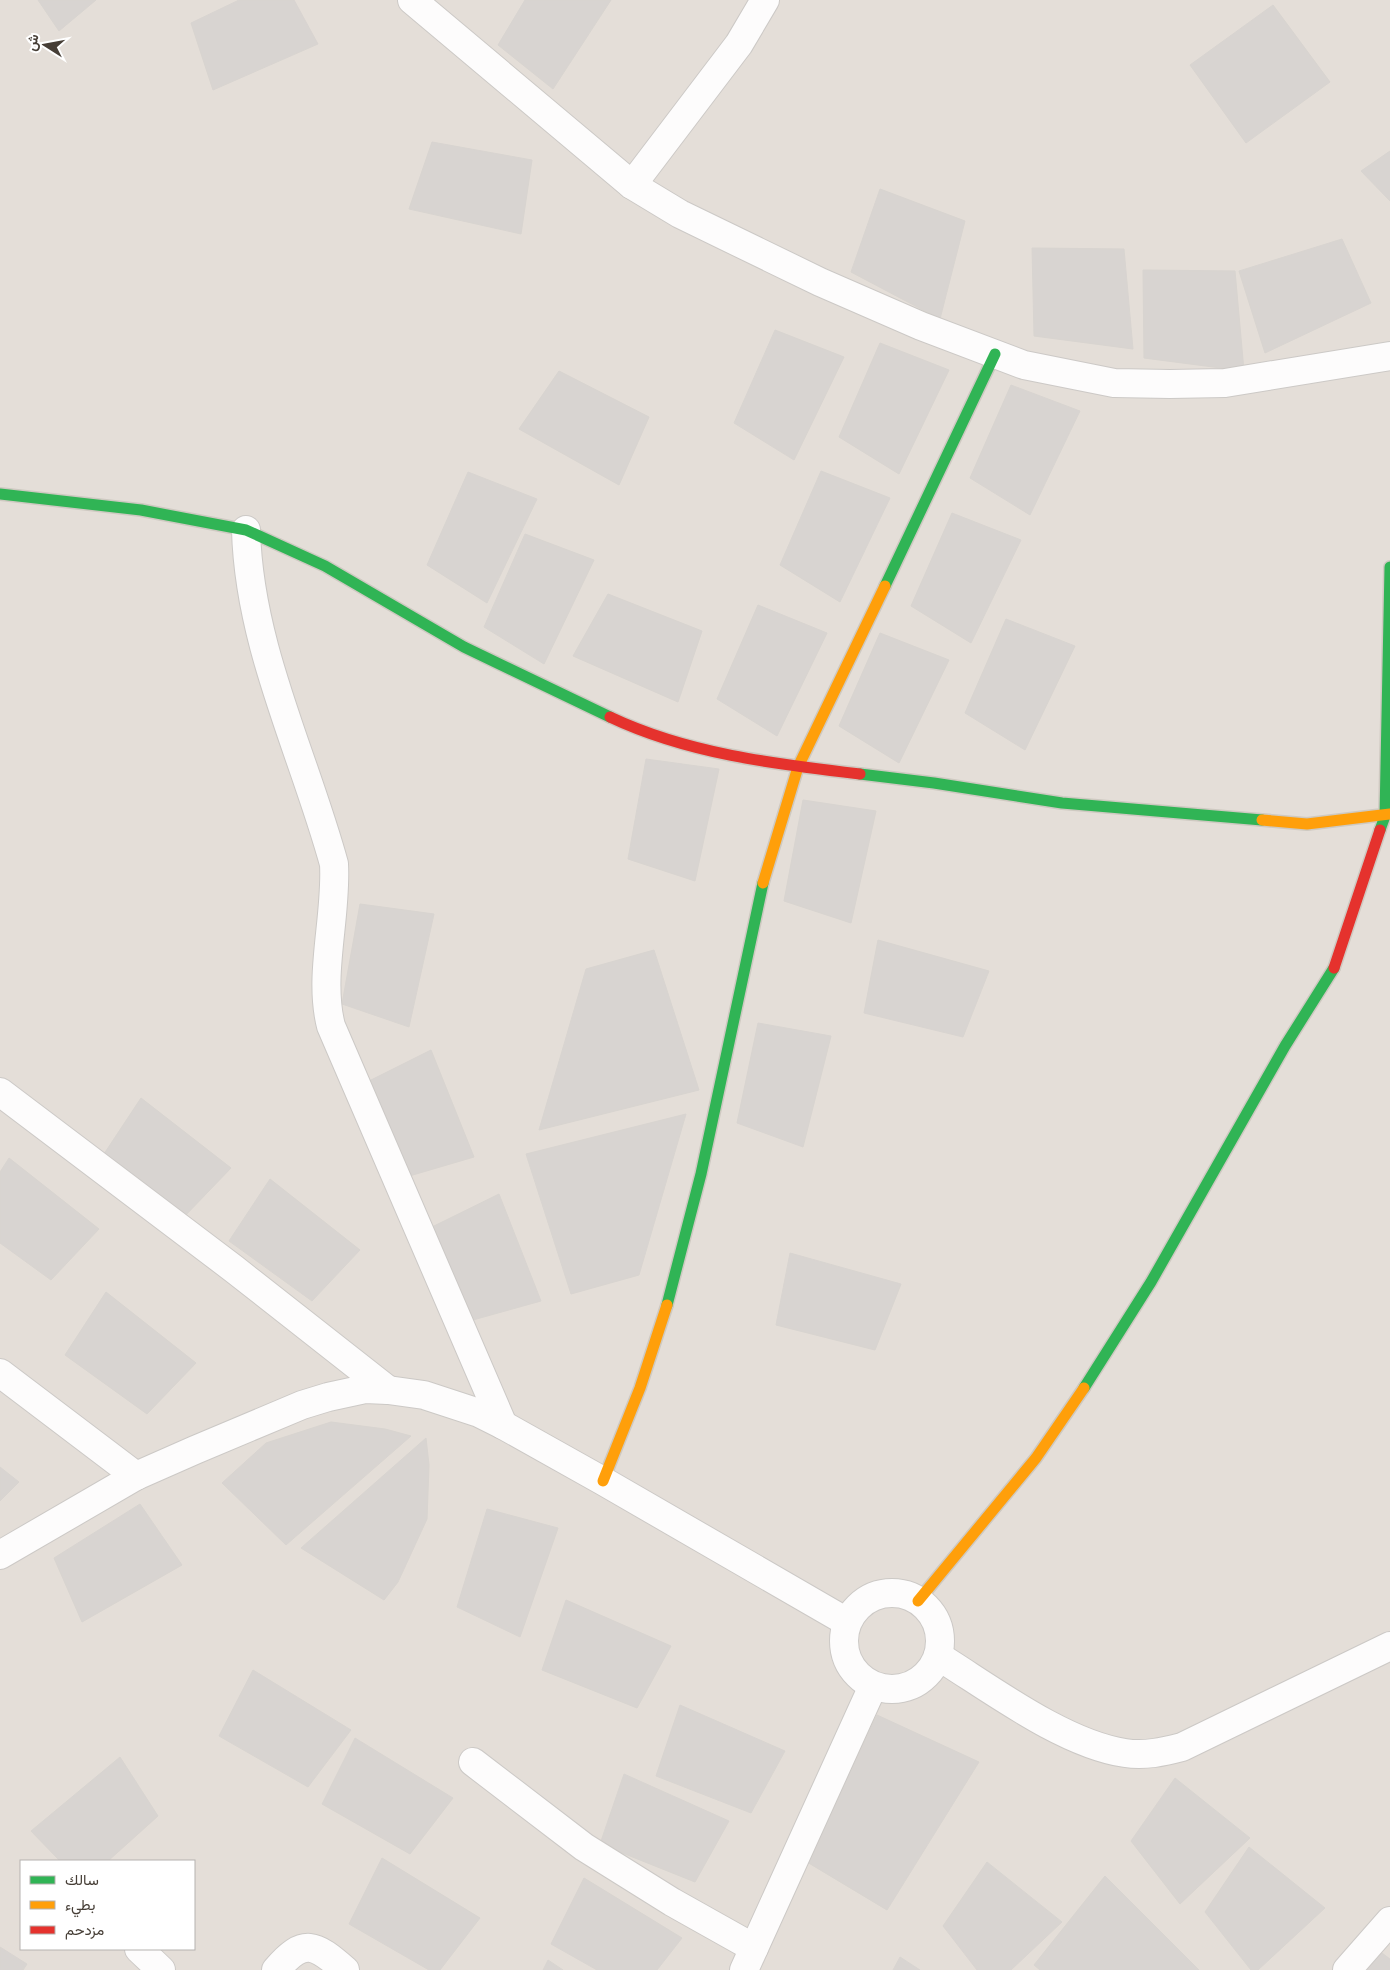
<svg xmlns="http://www.w3.org/2000/svg" width="1390" height="1970" font-family="'Alegreya Sans',Vazirmatn,sans-serif">
<style>
.residential{fill:#e4ded8;fill-rule:evenodd}
.building{fill:#d8d4d1;stroke:#d8d4d0}
.lines{fill:none;stroke-linecap:round;stroke-linejoin:round}
.street-casing{stroke:#ccc9c6;stroke-width:30}
.fast-casing{stroke:#cec9c1;stroke-width:14}
.slow-casing{stroke:#cec9c1;stroke-width:14}
.jam-casing{stroke:#cec9c1;stroke-width:14}
.street{stroke:#fdfcfc;stroke-width:28}
.fast{stroke:#30b455;stroke-width:11}
.slow{stroke:#ff9f0a;stroke-width:11}
.jam{stroke:#e5322d;stroke-width:11}
</style>
<rect width="100%" height="100%" fill="#f0edea"/>
<!-- residential -->
<path class="residential" d="M0,0H1390V1970H0ZM21,1861H194V1949H21Z"/>
<!-- building -->
<g class="building">
<polygon points="38,0 96,0 59,31"/>
<polygon points="239,0 294,0 318,44 213,90 191,23"/>
<polygon points="525,0 611,0 553,89 498,45"/>
<polygon points="1273,5 1330,82 1246,143 1190,65"/>
<polygon points="432,142 532,160 521,234 409,209"/>
<polygon points="1390,151 1390,201 1361,171"/>
<polygon points="880,189 965,221 940,319 851,272"/>
<polygon points="1342,239 1371,303 1265,353 1239,271"/>
<polygon points="1032,248 1124,249 1133,349 1034,336"/>
<polygon points="1143,270 1235,271 1244,371 1144,358"/>
<polygon points="775,330 844,357 794,460 734,423"/>
<polygon points="880,343 949,370 899,474 839,437"/>
<polygon points="559,371 649,417 619,485 519,429"/>
<polygon points="1011,385 1080,411 1030,515 970,478"/>
<polygon points="821,471 890,498 840,602 780,565"/>
<polygon points="468,472 537,499 487,603 427,565"/>
<polygon points="952,513 1021,540 971,643 911,606"/>
<polygon points="525,534 594,560 544,664 484,627"/>
<polygon points="608,594 702,631 678,702 573,656"/>
<polygon points="758,605 827,633 777,736 717,699"/>
<polygon points="1006,619 1075,646 1025,750 965,713"/>
<polygon points="880,633 949,660 899,763 839,726"/>
<polygon points="646,759 719,769 695,881 628,859"/>
<polygon points="803,800 876,811 851,923 784,901"/>
<polygon points="360,904 434,914 409,1027 342,1004"/>
<polygon points="878,940 989,971 963,1037 864,1013"/>
<polygon points="654,950 699,1090 539,1130 586,969"/>
<polygon points="758,1023 831,1036 803,1147 737,1123"/>
<polygon points="431,1050 474,1157 406,1177 365,1083"/>
<polygon points="141,1098 231,1168 182,1219 100,1160"/>
<polygon points="686,1114 639,1275 571,1294 526,1154"/>
<polygon points="9,1158 99,1229 51,1280 0,1243 0,1172"/>
<polygon points="270,1179 360,1250 312,1301 229,1241"/>
<polygon points="499,1194 541,1301 473,1320 432,1227"/>
<polygon points="790,1253 901,1284 875,1350 776,1325"/>
<polygon points="106,1292 196,1363 147,1414 65,1355"/>
<polygon points="331,1422 385,1429 411,1436 286,1545 222,1483 266,1443"/>
<polygon points="426,1438 429,1465 427,1519 398,1582 384,1600 301,1548"/>
<polygon points="0,1467 19,1482 0,1501"/>
<polygon points="140,1504 182,1565 82,1622 54,1558"/>
<polygon points="487,1509 558,1528 520,1637 457,1607"/>
<polygon points="566,1600 671,1646 637,1708 542,1670"/>
<polygon points="253,1670 351,1730 308,1787 219,1736"/>
<polygon points="680,1705 785,1751 751,1813 656,1776"/>
<polygon points="877,1715 979,1762 887,1910 807,1862"/>
<polygon points="355,1738 453,1798 410,1854 322,1804"/>
<polygon points="120,1757 158,1816 108,1861 60,1861 31,1831"/>
<polygon points="624,1774 729,1821 695,1882 600,1844"/>
<polygon points="1175,1778 1250,1838 1180,1904 1131,1841"/>
<polygon points="1249,1847 1325,1908 1258,1970 1251,1970 1205,1912"/>
<polygon points="382,1858 480,1918 440,1970 429,1970 349,1924"/>
<polygon points="987,1862 1062,1922 1011,1970 977,1970 943,1926"/>
<polygon points="1105,1876 1199,1970 1040,1970 1034,1965"/>
<polygon points="584,1878 682,1938 657,1970 597,1970 551,1944"/>
<polygon points="0,1947 27,1964 23,1970 0,1970"/>
<polygon points="1382,1953 1390,1959 1390,1970 1365,1970"/>
<polygon points="900,1957 920,1970 893,1970"/>
<polygon points="548,1960 563,1970 543,1970"/>
</g>
<g class="lines">
<defs>
<g id="street">
<polyline points="412,0 632,185 680,214 820,282 921,326 1024,365 1114,383 1170,384 1225,383 1390,356"/>
<polyline points="632,185 739,44 765,0"/>
<path d="M246,530C249,647 304,754 334,864C337,917 318,976 331,1026L503,1425"/>
<polyline points="0,1092 234,1269 388,1390"/>
<polyline points="0,1373 136,1476"/>
<polyline points="0,1555 136,1476 195,1450 302,1405 328,1397 365,1389 388,1390 424,1395 479,1413 503,1425 603,1481 847,1622"/>
<circle cx="892" cy="1641" r="48"/>
<path d="M938,1656C991,1689 1064,1744 1125,1753C1145,1756 1163,1752 1182,1747L1390,1646"/>
<polyline points="473,1762 584,1847 672,1902 754,1948"/>
<polyline points="139,1949 161,1970"/>
<path d="M276,1970C304,1937 315,1944 345,1970"/>
<polyline points="744,1970 873,1686"/>
<polyline points="1347,1970 1390,1921"/>
</g>
<g id="fast">
<polyline points="0,494 141,510 246,530 325,566 464,647 610,717"/>
<polyline points="885,586 995,354"/>
<polyline points="860,774 934,783 1062,803 1262,820"/>
<polyline points="1380,830 1385,816 1390,567"/>
<polyline points="667,1305 701,1174 763,883"/>
<polyline points="1084,1388 1151,1282 1285,1046 1334,968"/>
</g>
<g id="slow">
<polyline points="1262,820 1307,824 1390,814"/>
<polyline points="763,883 798,767 885,586"/>
<polyline points="603,1481 640,1388 667,1305"/>
<polyline points="918,1601 1036,1458 1084,1388"/>
</g>
<g id="jam">
<path d="M610,717C688,754 775,764 860,774"/>
<polyline points="1334,968 1380,830"/>
</g>
</defs>
<!-- street casing -->
<use href="#street" class="street-casing"/>
<!-- fast casing -->
<use href="#fast" class="fast-casing"/>
<!-- slow casing -->
<use href="#slow" class="slow-casing"/>
<!-- jam casing -->
<use href="#jam" class="jam-casing"/>
<!-- street -->
<use href="#street" class="street"/>
<!-- fast -->
<use href="#fast" class="fast"/>
<!-- slow -->
<use href="#slow" class="slow"/>
<!-- jam -->
<use href="#jam" class="jam"/>
</g>
<!-- legend -->
<rect x="20" y="1860" width="175" height="90" fill="#ffffff" stroke="#b5b2af"/>
<rect x="30" y="1876" width="25" height="8" fill="#30b455" stroke="#b5b2af"/>
<text x="65" y="1885" font-size="15" fill="#463e36">سالك</text>
<rect x="30" y="1901" width="25" height="8" fill="#ff9f0a" stroke="#b5b2af"/>
<text x="65" y="1910" font-size="15" fill="#463e36">بطيء</text>
<rect x="30" y="1926" width="25" height="8" fill="#e5322d" stroke="#b5b2af"/>
<text x="65" y="1935" font-size="15" fill="#463e36">مزدحم</text>
<!-- north arrow -->
<g transform="translate(45 45) rotate(281)" stroke="#ffffff" stroke-width="4" paint-order="stroke">
<path d="M0-4L9 19L0 12L-9 19Z" fill="#463e36"/>
<text y="-8" font-size="14" font-weight="bold" text-anchor="middle" fill="#463e36">ش</text>
</g>
</svg>
